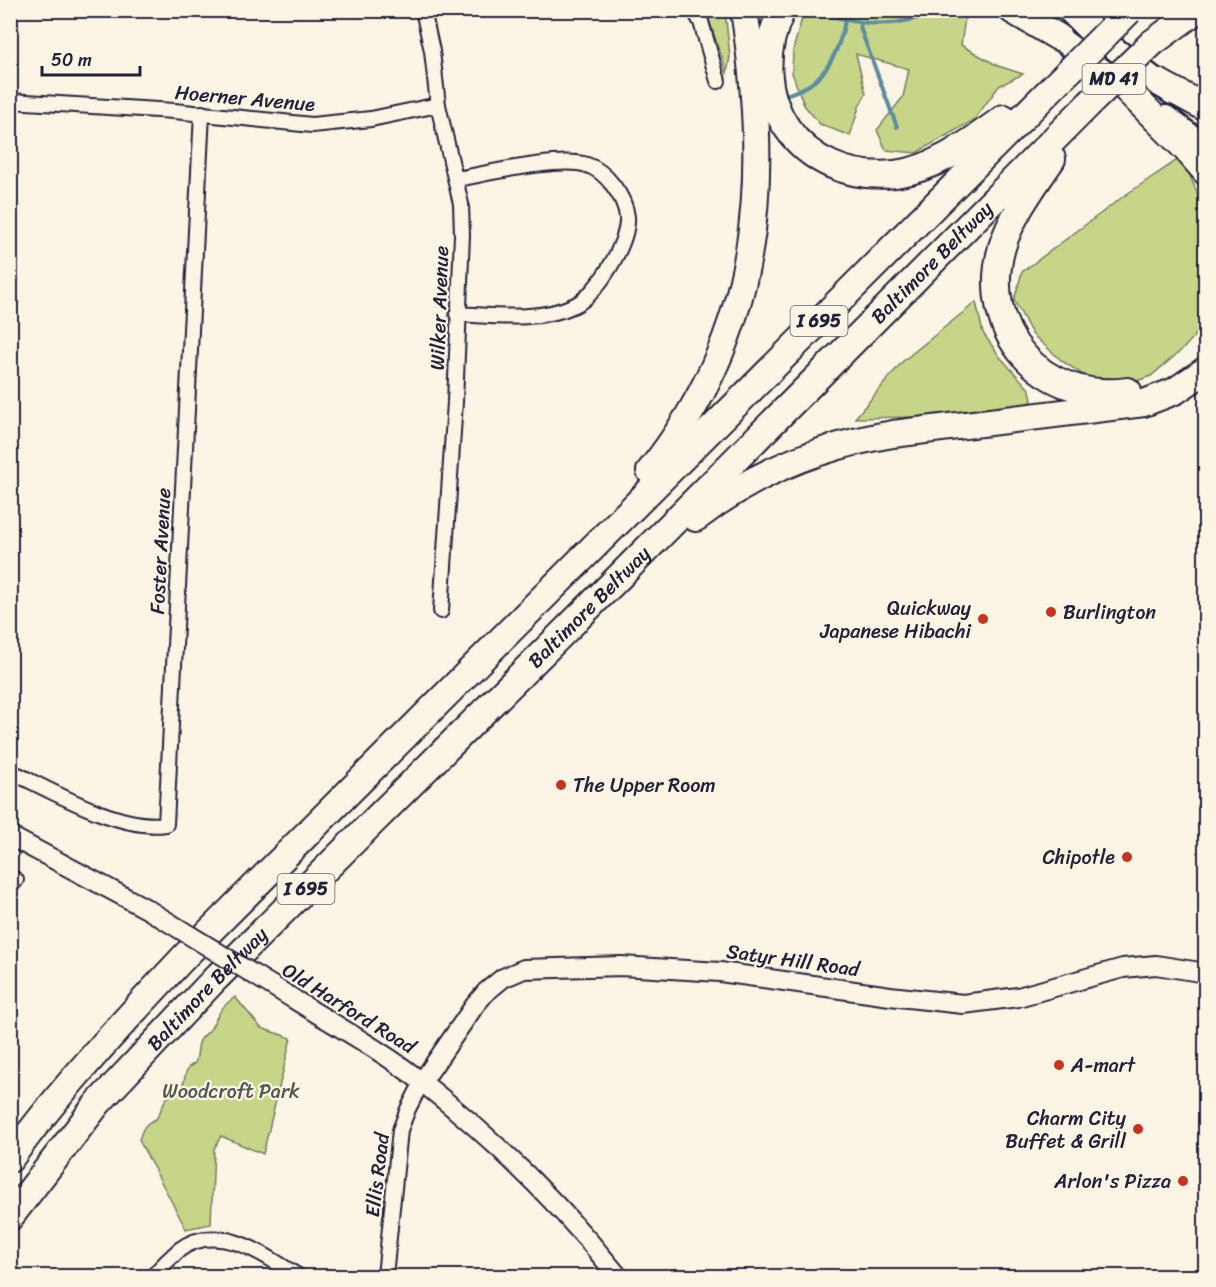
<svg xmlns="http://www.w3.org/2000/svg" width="1216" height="1287" font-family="Sriracha,sans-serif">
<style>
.green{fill:#c7d589;stroke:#747c62;stroke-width:1.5}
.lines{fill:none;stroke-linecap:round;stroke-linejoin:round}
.stream{stroke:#5d8c9f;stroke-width:4}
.minor-casing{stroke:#22223b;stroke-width:18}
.tertiary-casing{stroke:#22223b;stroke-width:22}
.primary-casing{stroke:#22223b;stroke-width:27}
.motorway-casing{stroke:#22223b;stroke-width:30}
.minor{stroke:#fcf5e5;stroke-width:14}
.tertiary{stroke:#fcf5e5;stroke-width:18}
.primary{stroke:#fcf5e5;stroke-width:22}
.motorway{stroke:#fcf5e5;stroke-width:26}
.tertiary-bridge-casing{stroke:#22223b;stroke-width:22;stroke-linecap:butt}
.motorway-bridge-casing{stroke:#22223b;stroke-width:30;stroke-linecap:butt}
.tertiary-bridge{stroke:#fcf5e5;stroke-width:18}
.motorway-bridge{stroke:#fcf5e5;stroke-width:26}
.poi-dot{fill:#c8321e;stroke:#fcf5e5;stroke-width:2}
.labels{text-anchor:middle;stroke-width:4.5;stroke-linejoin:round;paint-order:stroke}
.shield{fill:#fcf5e5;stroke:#63616e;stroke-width:1.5}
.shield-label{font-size:18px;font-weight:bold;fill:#22223b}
.street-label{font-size:20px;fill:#22223b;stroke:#fcf5e5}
.poi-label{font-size:20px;fill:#22223b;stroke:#fcf5e5;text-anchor:end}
.park-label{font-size:20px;fill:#545852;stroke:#fcf5e5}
</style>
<rect width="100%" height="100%" fill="#fcf5e5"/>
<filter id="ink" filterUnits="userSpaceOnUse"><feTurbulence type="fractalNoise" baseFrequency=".0167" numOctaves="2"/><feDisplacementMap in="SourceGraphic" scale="12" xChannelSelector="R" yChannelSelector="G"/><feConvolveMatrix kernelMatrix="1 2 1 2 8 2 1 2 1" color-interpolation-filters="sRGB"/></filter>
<g filter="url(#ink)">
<!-- green -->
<g class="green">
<polygon points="834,10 873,13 890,10 960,11 965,18 961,45 998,66 1023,74 999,86 974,120 916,153 886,150 877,130 903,97 909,69 856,54 866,94 859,107 850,136 820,124 804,105 792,73 793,50 804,11"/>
<polygon points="706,11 725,11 730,57 727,73"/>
<path d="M1182,157C1198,195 1216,225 1198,265L1205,273V324L1184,348L1151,376L1121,386L1094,382L1062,361L1032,334L1014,300L1022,272L1124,196Z"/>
<polygon points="976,302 983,333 1000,357 1030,390 1032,400 1027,410 971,416 855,418 903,361"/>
<path d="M235,997L261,1028L291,1038L263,1154L221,1136L214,1149L211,1224L186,1229L139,1140C142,1129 145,1123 156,1119C161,1112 162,1104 167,1098C172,1093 179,1093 182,1087C187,1076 183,1069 195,1063C198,1056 197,1050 199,1043C201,1036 208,1034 211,1028C220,1012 219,1009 235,997Z"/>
</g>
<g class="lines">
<!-- stream -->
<g class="stream">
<path d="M813,10C857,25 895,31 939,10"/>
<polyline points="860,23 861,30 897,127"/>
<path d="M783,96C791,93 801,90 809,85C831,71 840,45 845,21"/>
</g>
<defs>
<g id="minor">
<polyline points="423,10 432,51 438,105 461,204 462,235 455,402 441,611"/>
<polyline points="694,10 701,22 718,81"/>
<polyline points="10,101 174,111 312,125 371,119 438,105"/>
<path d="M456,179C486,174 560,156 587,165C606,171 625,197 627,217C629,242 597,295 575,305C539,322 496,316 457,314"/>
<path d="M10,771C52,791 120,831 166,824L202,113"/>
<polyline points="10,887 16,880"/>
<path d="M153,1276C161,1267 170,1258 179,1250C219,1220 265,1256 298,1276"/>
<polyline points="385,1276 400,1130 408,1109 422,1082"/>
</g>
<g id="tertiary">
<polyline points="10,836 147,909"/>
<path d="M292,998C336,1026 383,1051 423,1083C495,1140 561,1205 618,1276"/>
<polyline points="422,1082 475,1005 486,992 503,978 524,969 621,966 720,972 890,996 963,1004 1018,997 1123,968 1156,965 1206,973"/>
</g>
<g id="primary">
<polyline points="1043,26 1127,89"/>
<polyline points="1089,29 1172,93"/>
<polyline points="1166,117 1206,147"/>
</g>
<g id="motorway">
<path d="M782,10C740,96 800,184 895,174C936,169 972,141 1004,118"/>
<polyline points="1012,10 1058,37"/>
<polyline points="1071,10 1095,34"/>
<polyline points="1152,43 1197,10"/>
<polyline points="1158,82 1206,108"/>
<polyline points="1121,84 1186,149 1206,172"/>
<path d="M1052,159C1033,187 1012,215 1002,247C978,332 1042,403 1128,391"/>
<path d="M650,471C762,330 770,182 744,10"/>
<path d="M696,518C754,473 820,446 893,434L1144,403L1175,391L1206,370"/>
<path d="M10,1159C63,1086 125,1020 187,954L1070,70"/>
<path id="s1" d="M10,1217L98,1103L214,980L619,577L1089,104"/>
</g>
</defs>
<!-- minor casing -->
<use href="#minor" class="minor-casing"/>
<!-- tertiary casing -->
<use href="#tertiary" class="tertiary-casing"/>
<!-- primary casing -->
<use href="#primary" class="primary-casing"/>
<!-- motorway casing -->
<use href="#motorway" class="motorway-casing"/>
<!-- minor -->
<use href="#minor" class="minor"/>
<!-- tertiary -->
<use href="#tertiary" class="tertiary"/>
<!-- primary -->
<use href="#primary" class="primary"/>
<!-- motorway -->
<use href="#motorway" class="motorway"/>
<defs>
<polyline id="tertiary-bridge" points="147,909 292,998"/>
<g id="motorway-bridge">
<polyline points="1070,70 1129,11"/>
<polyline points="1089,104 1152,43"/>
</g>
</defs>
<!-- tertiary-bridge casing -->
<use href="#tertiary-bridge" class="tertiary-bridge-casing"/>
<!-- motorway-bridge casing -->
<use href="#motorway-bridge" class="motorway-bridge-casing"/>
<!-- tertiary-bridge -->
<use href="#tertiary-bridge" class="tertiary-bridge"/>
<!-- motorway-bridge -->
<use href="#motorway-bridge" class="motorway-bridge"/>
</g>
</g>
<!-- markers -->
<g class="poi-dot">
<circle cx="1051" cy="612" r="6"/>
<circle cx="983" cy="619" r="6"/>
<circle cx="561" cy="785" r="6"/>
<circle cx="1127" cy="857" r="6"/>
<circle cx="1059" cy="1065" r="6"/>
<circle cx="1138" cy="1129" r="6"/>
<circle cx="1183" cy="1181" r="6"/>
</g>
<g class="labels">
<!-- shield labels -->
<g class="shield">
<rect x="1082.5" y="64" width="63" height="30" rx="4.5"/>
<rect x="790.5" y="306" width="57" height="30" rx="4.5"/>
<rect x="277.5" y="874" width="57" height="30" rx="4.5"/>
</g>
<g class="shield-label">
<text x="1114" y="85">MD 41</text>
<text x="819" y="327">I 695</text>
<text x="306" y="895">I 695</text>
</g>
<!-- street labels -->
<g class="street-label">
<text transform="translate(245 98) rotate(5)" y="7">Hoerner Avenue</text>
<text dy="7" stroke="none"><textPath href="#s1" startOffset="1328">Baltimore Beltway</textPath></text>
<text transform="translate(439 308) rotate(-88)" y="7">Wilker Avenue</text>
<text transform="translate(160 551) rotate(-87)" y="7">Foster Avenue</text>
<text dy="7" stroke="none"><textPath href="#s1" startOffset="842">Baltimore Beltway</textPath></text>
<text transform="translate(793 960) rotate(8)" y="7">Satyr Hill Road</text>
<text dy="7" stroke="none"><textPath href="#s1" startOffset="302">Baltimore Beltway</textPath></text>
<text transform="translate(349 1008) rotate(32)" y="7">Old Harford Road</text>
<text transform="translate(377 1175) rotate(-83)" y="7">Ellis Road</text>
</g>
<!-- poi labels -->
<g class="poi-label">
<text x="971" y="615">Quickway<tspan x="971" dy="23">Japanese Hibachi</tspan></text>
<text x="1063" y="619" text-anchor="start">Burlington</text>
<text x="573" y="792" text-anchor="start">The Upper Room</text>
<text x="1115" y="864">Chipotle</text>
<text x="1071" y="1072" text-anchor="start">A-mart</text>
<text x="1126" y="1125">Charm City<tspan x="1126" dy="23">Buffet &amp; Grill</tspan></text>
<text x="1171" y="1188">Arlon's Pizza</text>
</g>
<!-- park labels -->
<g class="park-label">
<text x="231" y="1098">Woodcroft Park</text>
</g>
</g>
<!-- margin -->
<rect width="1216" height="1287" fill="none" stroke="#fcf5e5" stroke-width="36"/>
<rect x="18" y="18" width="1180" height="1251" fill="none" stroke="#22223b" stroke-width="2" filter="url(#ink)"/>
<!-- scale -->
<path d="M42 66v9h98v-9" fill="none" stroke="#22223b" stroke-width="3"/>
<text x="51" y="66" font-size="18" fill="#22223b" stroke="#fcf5e5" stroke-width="4.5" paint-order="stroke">50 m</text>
</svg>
